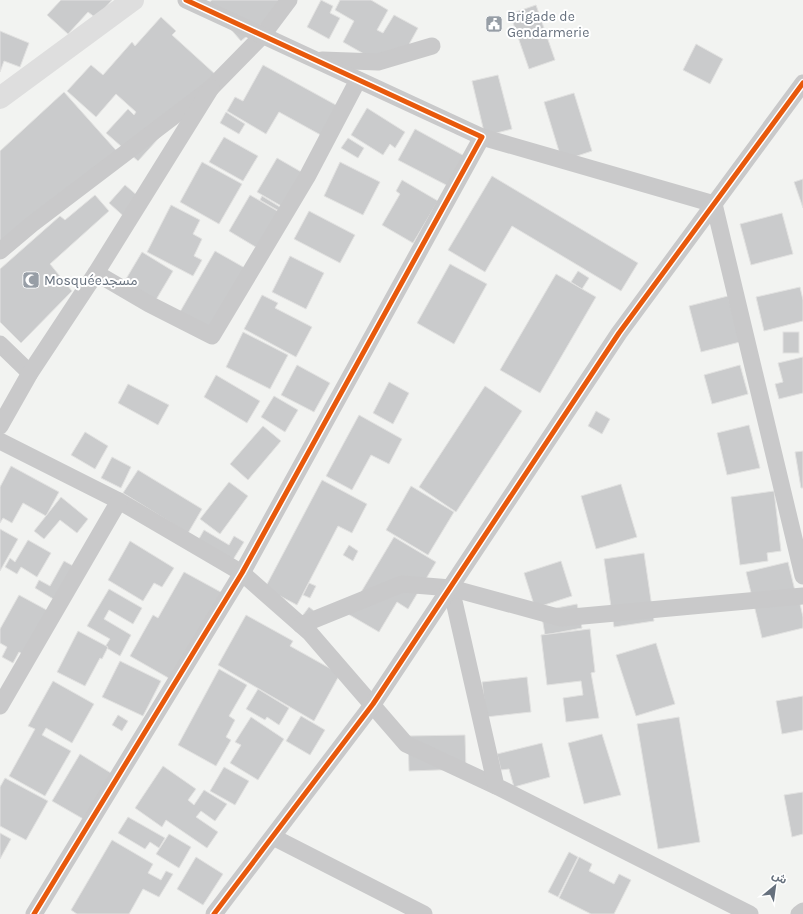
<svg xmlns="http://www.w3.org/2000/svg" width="803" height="914" font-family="Karla,'Noto Sans Arabic',sans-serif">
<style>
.building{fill:#cacbcc;stroke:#e2e2e1}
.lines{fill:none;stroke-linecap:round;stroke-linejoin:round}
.minor{stroke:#c9c9ca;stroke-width:17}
.major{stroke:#dedede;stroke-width:22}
.cycleway-casing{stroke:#fff;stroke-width:8}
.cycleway{stroke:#e8590c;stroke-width:5}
.labels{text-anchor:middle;stroke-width:4;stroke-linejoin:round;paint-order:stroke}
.poi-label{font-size:14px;fill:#66707d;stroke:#fff;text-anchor:start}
</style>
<rect width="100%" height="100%" fill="#f2f3f1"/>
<!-- building -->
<g class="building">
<polygon points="61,0 112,0 96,18 88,12 68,34 47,15"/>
<polygon points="212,0 290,0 241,41 208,3"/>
<polygon points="321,0 333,6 330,13 340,18 329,39 307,27"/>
<polygon points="340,0 371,0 388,10 377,30 383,33 394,15 418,28 402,57 385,66 343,42 354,21 335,10"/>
<polygon points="536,5 555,60 529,69 510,14"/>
<polygon points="161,17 176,31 172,35 216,75 138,161 106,133 128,109 134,115 136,112 116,94 96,117 67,91 91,65 103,75 132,42 135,46"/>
<polygon points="0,31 29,43 20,67 4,61 0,72"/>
<polygon points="696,44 723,59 710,84 683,70"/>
<polygon points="263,65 345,110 328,139 279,112 266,134 227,111 235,97 243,101"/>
<polygon points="498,75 512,129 485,136 472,81"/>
<polygon points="64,92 122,157 0,246 0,151"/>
<polygon points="574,93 592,151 562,161 544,102"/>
<polygon points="367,108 405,132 395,148 390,144 383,155 351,135"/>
<polygon points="226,112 245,124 239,134 220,123"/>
<polygon points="415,129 468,158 452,188 398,160"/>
<polygon points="224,137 258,156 243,181 209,162"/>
<polygon points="348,138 364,148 358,158 341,148"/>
<polygon points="277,158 310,177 290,211 257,192"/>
<polygon points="202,162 242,184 219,224 180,202"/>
<polygon points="340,162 380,182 363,215 324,196"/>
<polygon points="492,176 638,263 621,291 512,226 485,272 448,250"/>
<polygon points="803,179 803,208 794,182"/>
<polygon points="402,180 438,201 413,243 382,225 400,194 396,191"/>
<polygon points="125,185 146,203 129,221 109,203"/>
<polygon points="95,195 109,211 50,264 72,291 21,343 0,322 0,269 60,216 65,220"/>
<polygon points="250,195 286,216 264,252 229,231"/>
<polygon points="262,196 288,212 286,215 260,200"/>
<polygon points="171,205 200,220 193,234 202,239 194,256 202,260 193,276 147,252"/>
<polygon points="309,211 355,235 340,263 294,239"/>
<polygon points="782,213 793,254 751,265 740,224"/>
<polygon points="215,251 252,272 214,338 177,317"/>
<polygon points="142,252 173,271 154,303 123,284"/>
<polygon points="290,256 324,273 306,309 272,292"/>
<polygon points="450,264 487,284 454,344 417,323"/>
<polygon points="578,271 589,278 582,289 571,282"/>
<polygon points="556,274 596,297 540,393 500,370"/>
<polygon points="800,287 803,300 803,321 764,331 756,297"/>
<polygon points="262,295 278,303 275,308 312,327 296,357 244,329"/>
<polygon points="728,296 740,342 701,352 689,306"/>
<polygon points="243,332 288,355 270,389 226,367"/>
<rect x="783" y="332" width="16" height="21"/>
<polygon points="803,357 803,393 779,399 775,384 783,382 778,363"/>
<polygon points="297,365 330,383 314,412 281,395"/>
<polygon points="740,365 748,394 712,404 704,375"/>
<polygon points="216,375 260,401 247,423 204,397"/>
<polygon points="389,382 409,393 393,424 373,413"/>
<polygon points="128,384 169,405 158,425 118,403"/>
<polygon points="485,386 522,411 456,512 419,487"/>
<polygon points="274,396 298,410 285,432 261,417"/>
<polygon points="596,411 610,419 602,434 588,426"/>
<polygon points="359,415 402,439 389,464 371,455 352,490 326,476"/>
<polygon points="749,425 760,468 727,475 717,433"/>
<polygon points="263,426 281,441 248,480 230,464"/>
<polygon points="85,432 108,446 95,469 71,455"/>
<polygon points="803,451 803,488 801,488 795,452"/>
<polygon points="112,457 131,467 121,488 101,478"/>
<polygon points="11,466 59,492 46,516 23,503 12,523 3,518 0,523 0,487"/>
<polygon points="138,470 202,509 188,533 123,493"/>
<polygon points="322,480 367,504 352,533 338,526 297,605 265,588"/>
<polygon points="229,482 248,496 220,534 200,519"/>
<polygon points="621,484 637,537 596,549 581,496"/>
<polygon points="411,486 454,512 428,555 386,530"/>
<polygon points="774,491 781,551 767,553 768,561 740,565 731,497"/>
<polygon points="61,497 88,519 77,533 60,520 44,539 34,531"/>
<polygon points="0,529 18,539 0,571"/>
<polygon points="204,530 229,545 234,536 244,542 229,566 195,546"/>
<polygon points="394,537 436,562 408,609 397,602 379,632 348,614"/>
<polygon points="28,540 51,553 37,577 21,567 17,574 5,567 10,558 15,562"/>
<polygon points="130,541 174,568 162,587 154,583 143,601 108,580"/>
<polygon points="349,545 358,551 353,561 343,555"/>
<polygon points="644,553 654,621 614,627 604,559"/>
<polygon points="64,561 75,567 55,600 35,588 39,580 50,586"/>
<polygon points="561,561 572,596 535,608 524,573"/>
<polygon points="788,562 796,595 798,595 803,617 803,628 762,638 746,572"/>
<polygon points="184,572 228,596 172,680 130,656 153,615 158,618"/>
<polygon points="309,583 316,586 310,598 303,595"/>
<polygon points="109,589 142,608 133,624 109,610 104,619 131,635 120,656 105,647 110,639 87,626"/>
<polygon points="19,595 54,614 31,659 19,652 13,663 2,657 7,647 0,643 0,629"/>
<polygon points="577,604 582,628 545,635 541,611"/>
<polygon points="309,607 318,614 311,622 303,615"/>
<polygon points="246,615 293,641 290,646 340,674 314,721 218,665"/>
<polygon points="590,629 595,672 591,673 599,718 566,722 563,698 583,695 581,681 547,685 541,635"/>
<polygon points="78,631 108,647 102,659 100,658 85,686 57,672"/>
<polygon points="656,643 675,704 636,716 616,655"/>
<polygon points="120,661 161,681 143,716 102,697"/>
<polygon points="219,669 247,685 229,716 235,720 226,737 231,740 216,766 178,745"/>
<polygon points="527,677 531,712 486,717 482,682"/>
<polygon points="53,681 94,704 72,743 46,728 42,735 71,751 45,796 9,776 35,729 28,726"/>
<polygon points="258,689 289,708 279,725 267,717 265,720 246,709"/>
<polygon points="803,696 803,730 782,734 776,701"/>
<polygon points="118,715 128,721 122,731 112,725"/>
<polygon points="301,716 325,730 310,755 286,741"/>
<polygon points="251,717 284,739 258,780 230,763 241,745 235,742"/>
<polygon points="679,717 700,842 658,849 637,724"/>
<polygon points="602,734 621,795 584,804 568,743"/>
<polygon points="465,735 466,769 409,771 408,736"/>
<polygon points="542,743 550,777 514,787 509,769 501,770 497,754"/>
<polygon points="80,754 119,778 92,824 52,801"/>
<polygon points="163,766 196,789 188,800 194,805 204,790 227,804 215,821 201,811 196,817 218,832 207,848 166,820 162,827 135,808"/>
<polygon points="224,767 249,781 235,805 210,791"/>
<polygon points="5,778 48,801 26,840 0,826 0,787"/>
<polygon points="803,792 803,834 792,837 784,795"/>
<polygon points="128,817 165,838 159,848 150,842 145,849 118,833"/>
<polygon points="0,833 11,839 0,859"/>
<polygon points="169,834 191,847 179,868 156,854"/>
<polygon points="112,840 153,864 148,873 161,880 166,871 173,874 159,897 143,889 129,914 77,914 71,910"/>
<polygon points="569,852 578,857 558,897 548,892"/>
<polygon points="196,857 223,874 203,905 177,889"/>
<polygon points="579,857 592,864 589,871 614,884 619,874 631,880 614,914 591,914 559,898"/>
</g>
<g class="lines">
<!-- minor -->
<g class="minor">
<polyline points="322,60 378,62 432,46"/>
<polyline points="482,137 714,204 803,576"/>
<polyline points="0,251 32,224 211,88 262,36 289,0"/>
<polyline points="96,273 149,304 212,336 307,177 358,80"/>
<polyline points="0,344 30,373"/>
<polyline points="0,426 30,373 96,273 211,88"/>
<polyline points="0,441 119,501 242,573 310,633 406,744 496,786"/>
<polyline points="451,588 496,786 750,914"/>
<polyline points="301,625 402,584 451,588 561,618 803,596"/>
<polyline points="0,706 119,501"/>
<polyline points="273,837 424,914"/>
<polyline points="34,914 242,573 482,137 186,0"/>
<polyline points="214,914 373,704 619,333 803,83"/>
<polyline points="799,914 803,911"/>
</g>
<!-- major -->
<polyline class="major" points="0,98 133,0"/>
<defs>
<g id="cycleway">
<polyline points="34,914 242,573 482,137 186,0"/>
<polyline points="214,914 373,704 619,333 803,83"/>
</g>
</defs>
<!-- cycleway casing -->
<use href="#cycleway" class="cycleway-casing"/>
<!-- cycleway -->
<use href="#cycleway" class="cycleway"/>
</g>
<!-- icons -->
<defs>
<symbol id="civic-square" viewBox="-11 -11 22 22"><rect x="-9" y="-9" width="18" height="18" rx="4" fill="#979ea6" stroke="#fff"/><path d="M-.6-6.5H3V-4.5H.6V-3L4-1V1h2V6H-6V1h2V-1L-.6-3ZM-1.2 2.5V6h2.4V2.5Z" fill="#fff"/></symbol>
<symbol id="mosque-square" viewBox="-11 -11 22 22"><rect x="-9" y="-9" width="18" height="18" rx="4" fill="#979ea6" stroke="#fff"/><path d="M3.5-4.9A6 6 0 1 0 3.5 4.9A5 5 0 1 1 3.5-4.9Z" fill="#fff"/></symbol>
</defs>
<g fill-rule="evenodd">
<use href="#civic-square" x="484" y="14" width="20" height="20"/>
<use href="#mosque-square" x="21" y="270" width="20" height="20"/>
</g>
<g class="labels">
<!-- poi labels -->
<g class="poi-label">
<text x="507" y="21">Brigade de<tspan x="507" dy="16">Gendarmerie</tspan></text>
<text x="44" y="285">Mosquéeمسجد</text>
</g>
</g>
<!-- north arrow -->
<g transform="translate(775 886) rotate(29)" stroke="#ffffff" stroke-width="3" paint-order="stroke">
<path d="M0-3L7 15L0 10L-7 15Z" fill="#66707d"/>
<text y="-6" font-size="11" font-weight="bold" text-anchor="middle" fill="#66707d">ش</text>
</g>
</svg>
